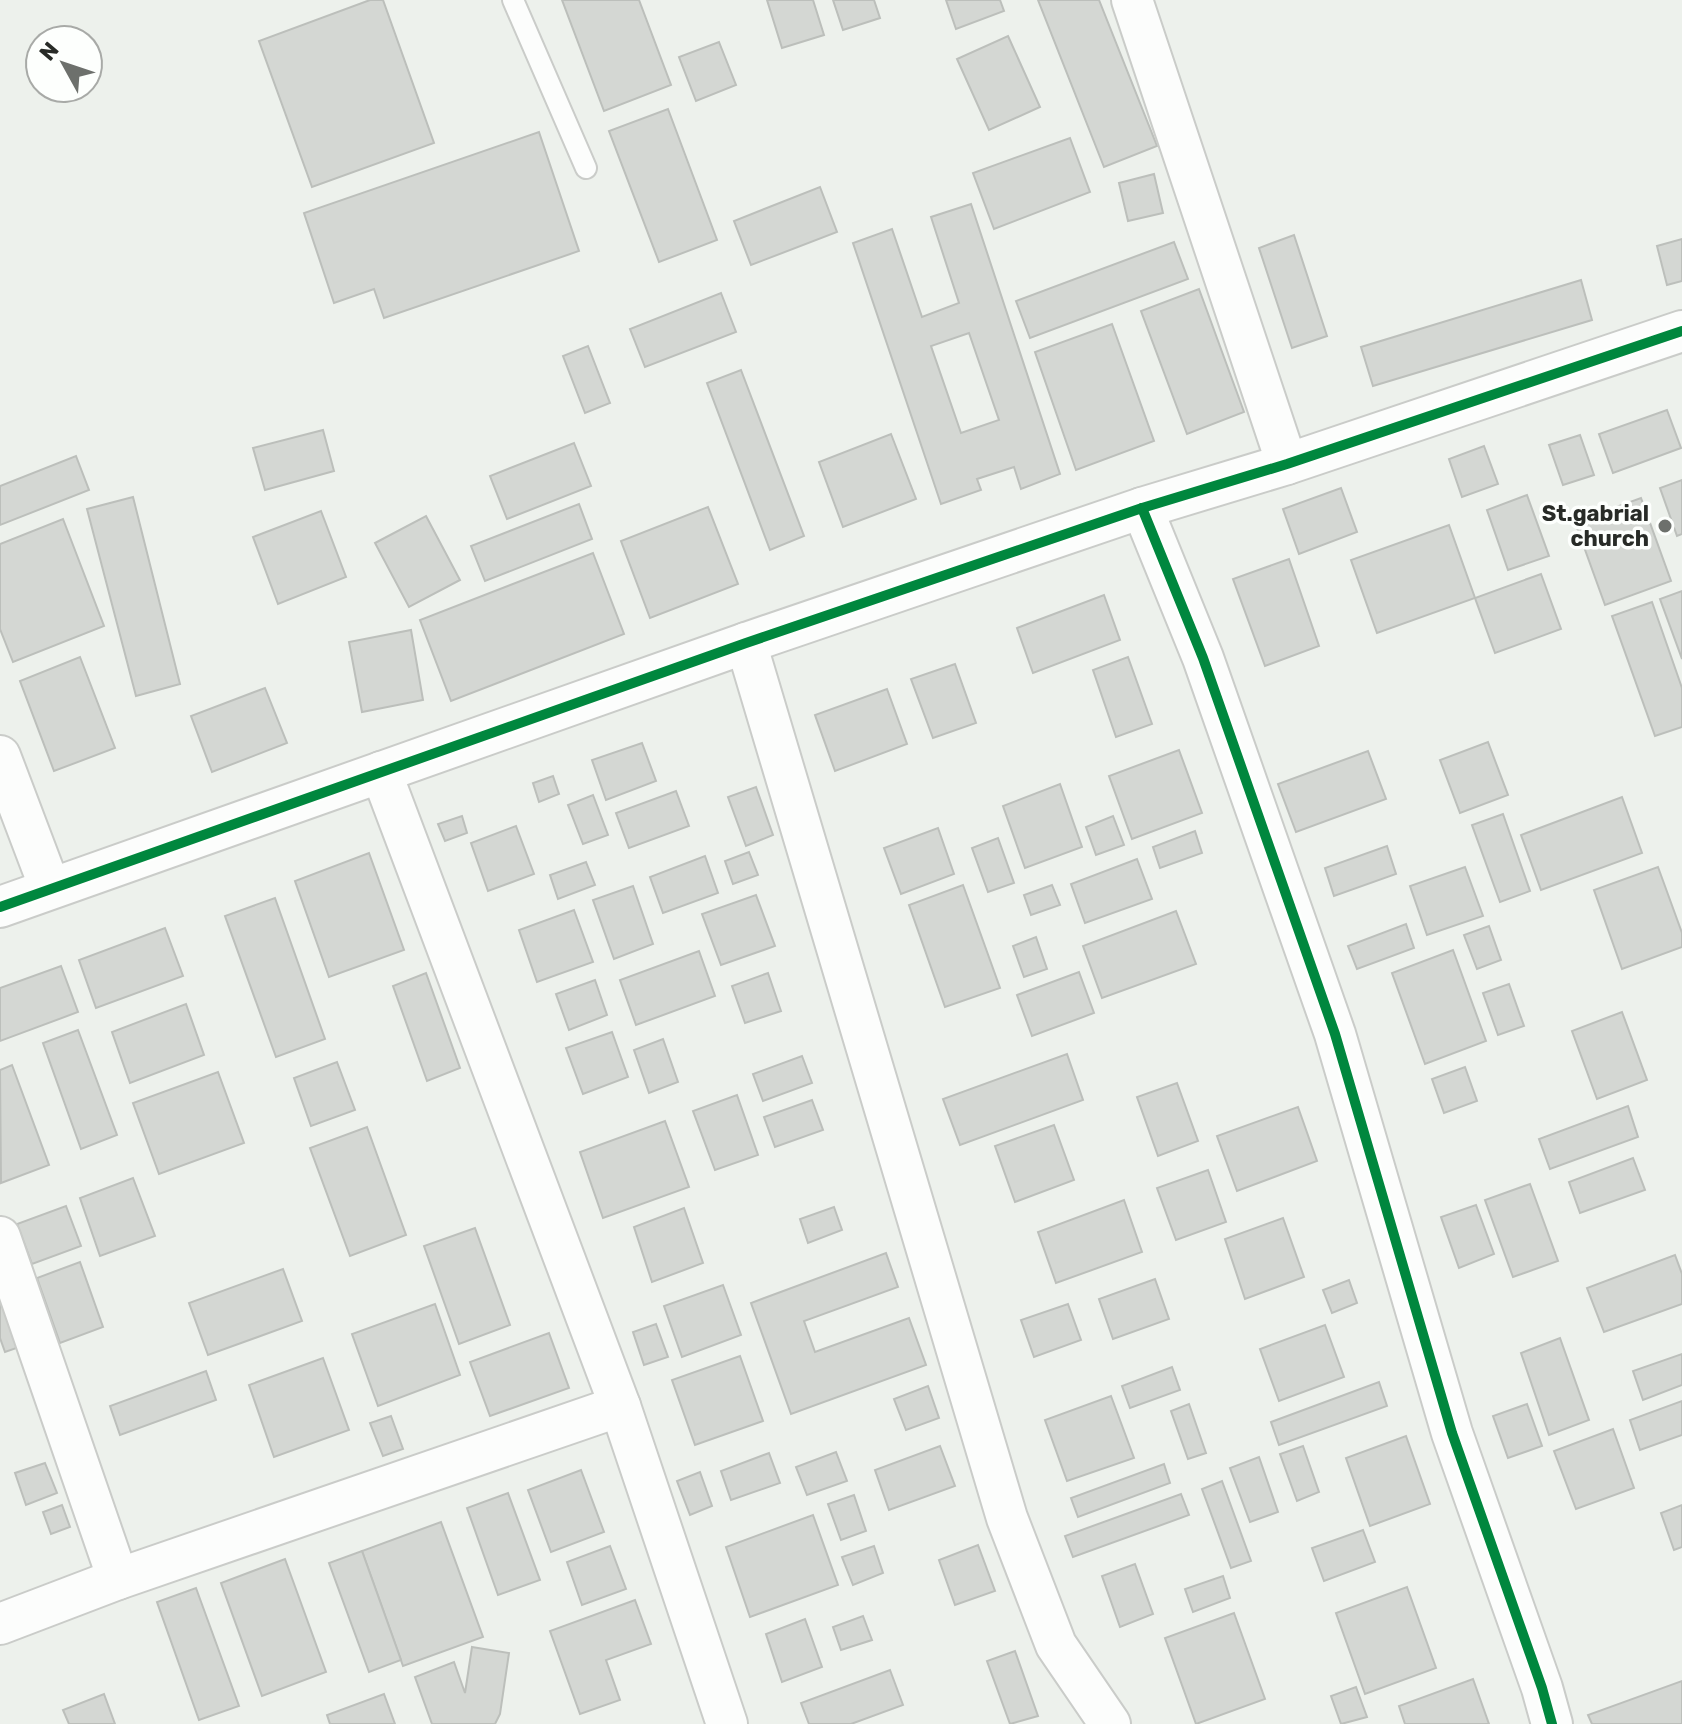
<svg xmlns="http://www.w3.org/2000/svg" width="1682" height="1724" font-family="Rubik,sans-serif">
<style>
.building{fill:#d4d7d3;stroke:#bcbfbb;stroke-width:2;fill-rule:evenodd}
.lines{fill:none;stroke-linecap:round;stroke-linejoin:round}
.lane-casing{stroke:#caccc9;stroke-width:24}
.street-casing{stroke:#caccc9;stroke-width:44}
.lane{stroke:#fcfdfc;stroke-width:20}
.street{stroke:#fcfdfc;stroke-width:40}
.cycleway-casing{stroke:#fdfffd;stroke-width:15}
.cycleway{stroke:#00873e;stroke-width:10}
.poi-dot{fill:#6d706c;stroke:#fdfffd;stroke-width:3}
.labels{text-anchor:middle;stroke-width:7;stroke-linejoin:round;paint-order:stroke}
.poi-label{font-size:22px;font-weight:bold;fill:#282b27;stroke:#fdfffd;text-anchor:end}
</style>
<rect width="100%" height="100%" fill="#edf1ec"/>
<!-- building -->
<g class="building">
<polygon points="370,0 383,0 434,143 312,187 259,41"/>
<polygon points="562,0 639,0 671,85 604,111"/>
<polygon points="767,0 813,0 824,35 782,48"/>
<polygon points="833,0 874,0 880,18 843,30"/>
<polygon points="946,0 1000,0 1004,11 956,29"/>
<polygon points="1038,0 1099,0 1157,146 1104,167"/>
<polygon points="1008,36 1040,107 989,130 957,59"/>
<polygon points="719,42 736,85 696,101 679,57"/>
<polygon points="668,109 717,240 659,262 609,131"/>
<polygon points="539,132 579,251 384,318 374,289 334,303 304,213"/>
<polygon points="1070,138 1090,192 994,229 973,173"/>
<polygon points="1154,174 1163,213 1128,221 1119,183"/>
<polygon points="820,187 837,232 751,265 734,221"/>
<path d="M971,204L1060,474L1021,489L1014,467L977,479L981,490L941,504L853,243L892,229L922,317L959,303L931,217ZM969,333L999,420L961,433L931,346Z"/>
<polygon points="1294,235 1327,336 1292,348 1259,248"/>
<polygon points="1682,239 1682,281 1667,285 1657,246"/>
<polygon points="1174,242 1188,279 1030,338 1016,301"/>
<polygon points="1581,280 1592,320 1373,386 1361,347"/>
<polygon points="1199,289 1244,412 1187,434 1141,311"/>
<polygon points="721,293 736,332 645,367 630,329"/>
<polygon points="1112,324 1154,441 1076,470 1035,352"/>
<polygon points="588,346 610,403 585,413 563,356"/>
<polygon points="741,370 804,536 770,550 707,383"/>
<polygon points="1667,410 1681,448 1613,473 1599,434"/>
<polygon points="323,430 334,471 265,490 253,448"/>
<polygon points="891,434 916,499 843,527 819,462"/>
<polygon points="1580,435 1594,475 1563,485 1549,445"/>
<polygon points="574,443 591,486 507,519 490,476"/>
<polygon points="1484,446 1498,484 1462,497 1449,459"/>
<polygon points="76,456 89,490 0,525 0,486"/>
<polygon points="1682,480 1682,534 1677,536 1660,488"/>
<polygon points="1341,488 1357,532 1299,554 1283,509"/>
<polygon points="1527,495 1549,556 1508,570 1487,510"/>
<polygon points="133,497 180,684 136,696 87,509"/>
<polygon points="1641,498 1671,581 1605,605 1575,522"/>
<polygon points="579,504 592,539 485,581 471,546"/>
<polygon points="708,507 738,584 650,618 621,541"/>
<polygon points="321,511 346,577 278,604 253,537"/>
<polygon points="426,516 460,580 409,607 375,543"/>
<polygon points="63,519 104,626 13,662 0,629 0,544"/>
<polygon points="1449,525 1475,598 1377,633 1351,560"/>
<polygon points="593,553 624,634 451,701 420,620"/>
<polygon points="1289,559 1319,646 1265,666 1233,579"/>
<polygon points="1541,574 1561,629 1495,653 1475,598"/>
<polygon points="1682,591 1682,659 1660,599"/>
<polygon points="1104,595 1120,640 1033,673 1017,628"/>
<polygon points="1652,602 1682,688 1682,727 1655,736 1612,616"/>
<polygon points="411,630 423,700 362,712 349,642"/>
<polygon points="80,657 115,748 54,771 20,681"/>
<polygon points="1128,657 1152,724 1116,737 1093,670"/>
<polygon points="955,664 976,723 933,738 911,679"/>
<polygon points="265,688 287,743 212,772 191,716"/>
<polygon points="887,689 907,744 835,771 815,715"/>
<polygon points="1488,742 1508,795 1460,813 1440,760"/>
<polygon points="642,743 656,781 606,800 592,760"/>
<polygon points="1179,750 1202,813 1132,839 1109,776"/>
<polygon points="1368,751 1386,799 1296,832 1278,784"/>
<polygon points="553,776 559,794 539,802 533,783"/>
<polygon points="1060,784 1082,847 1025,868 1003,806"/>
<polygon points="756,787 773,835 746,846 728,797"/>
<polygon points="676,791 689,826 629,848 616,813"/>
<polygon points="593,795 608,835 583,844 568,805"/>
<polygon points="1622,797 1642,853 1541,890 1521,835"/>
<polygon points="1503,814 1530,891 1500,902 1472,825"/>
<polygon points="462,816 467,833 445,841 438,824"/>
<polygon points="1113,816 1124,845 1096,855 1086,827"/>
<polygon points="516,826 534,874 488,891 471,843"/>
<polygon points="938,828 954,874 901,894 884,848"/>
<polygon points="1195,831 1202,853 1160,868 1153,847"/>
<polygon points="998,838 1014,883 988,892 972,848"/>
<polygon points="1387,846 1396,874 1334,896 1325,868"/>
<polygon points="749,852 758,875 733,884 725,861"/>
<polygon points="369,853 404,950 329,977 295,881"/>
<polygon points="705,856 718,893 663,913 650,877"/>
<polygon points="1137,859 1152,899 1085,923 1071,884"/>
<polygon points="586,862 595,885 558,899 550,875"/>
<polygon points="1465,867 1483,916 1427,935 1410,886"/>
<polygon points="1658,867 1682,933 1682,947 1622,969 1594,890"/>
<polygon points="963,885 1000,988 945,1007 909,905"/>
<polygon points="1052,885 1060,905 1031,915 1024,895"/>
<polygon points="633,886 653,944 614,959 593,900"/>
<polygon points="756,895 775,946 721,965 702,914"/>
<polygon points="275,898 325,1039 276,1057 225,916"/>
<polygon points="574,910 593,962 537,982 519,930"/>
<polygon points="1176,911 1196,964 1102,998 1083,946"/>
<polygon points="1406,924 1414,948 1357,969 1348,946"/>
<polygon points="1489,926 1501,960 1477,969 1464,935"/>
<polygon points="165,928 183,976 96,1008 79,960"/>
<polygon points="1036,937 1047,969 1024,977 1013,946"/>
<polygon points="1453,950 1486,1041 1425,1064 1392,973"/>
<polygon points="699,951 715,996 636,1025 620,980"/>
<polygon points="61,966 78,1012 0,1041 0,988"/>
<polygon points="1079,972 1094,1013 1032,1036 1017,995"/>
<polygon points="426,973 460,1068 427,1081 393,986"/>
<polygon points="768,973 781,1011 745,1023 732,986"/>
<polygon points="595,980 607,1015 569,1030 556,994"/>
<polygon points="1509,984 1524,1026 1498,1035 1483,993"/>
<polygon points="186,1004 204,1055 130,1083 112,1032"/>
<polygon points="1622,1012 1647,1080 1597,1099 1572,1031"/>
<polygon points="78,1030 117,1135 81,1149 43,1043"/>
<polygon points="612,1032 628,1077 583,1094 566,1048"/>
<polygon points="663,1039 678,1082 649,1093 634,1050"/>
<polygon points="1067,1054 1083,1100 960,1145 943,1099"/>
<polygon points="802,1056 812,1083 763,1101 753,1074"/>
<polygon points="337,1062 355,1110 311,1126 294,1078"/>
<polygon points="12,1065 49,1165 1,1183 0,1070"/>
<polygon points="1465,1067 1477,1101 1444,1113 1432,1079"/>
<polygon points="218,1072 244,1143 159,1174 133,1103"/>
<polygon points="1177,1083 1198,1141 1158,1156 1137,1097"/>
<polygon points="737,1095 758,1155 715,1170 693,1111"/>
<polygon points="812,1100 823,1130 775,1147 764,1117"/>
<polygon points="1628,1106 1638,1137 1550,1169 1539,1139"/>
<polygon points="1298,1107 1317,1161 1237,1191 1217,1136"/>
<polygon points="665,1121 689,1187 603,1218 580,1152"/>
<polygon points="1054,1125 1074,1180 1015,1202 995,1146"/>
<polygon points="367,1127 406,1235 350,1256 310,1148"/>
<polygon points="1633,1158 1645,1190 1580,1213 1569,1182"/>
<polygon points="1208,1170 1226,1222 1176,1240 1157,1188"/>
<polygon points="133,1178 155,1236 100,1256 80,1198"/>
<polygon points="1530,1184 1558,1261 1513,1277 1485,1200"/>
<polygon points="1124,1200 1142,1252 1056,1283 1038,1232"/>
<polygon points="1476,1205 1494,1254 1459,1268 1441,1217"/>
<polygon points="66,1206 81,1246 32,1264 17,1224"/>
<polygon points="834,1207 842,1230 808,1243 800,1219"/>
<polygon points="684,1208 703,1263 652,1282 634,1227"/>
<polygon points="1283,1218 1304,1277 1245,1299 1225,1239"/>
<polygon points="475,1228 510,1325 459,1344 424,1246"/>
<polygon points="886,1253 898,1287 804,1321 815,1352 909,1318 926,1365 791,1414 751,1303"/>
<polygon points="1675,1255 1682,1274 1682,1304 1604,1332 1587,1288"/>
<polygon points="0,1259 31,1343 5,1352 0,1338"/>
<polygon points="80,1262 103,1327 60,1343 37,1278"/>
<polygon points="283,1269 302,1321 208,1355 189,1303"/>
<polygon points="1155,1279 1169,1319 1113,1339 1099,1299"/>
<polygon points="1349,1280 1357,1303 1332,1313 1323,1290"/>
<polygon points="723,1285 741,1335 682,1357 664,1306"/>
<polygon points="435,1304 460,1375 378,1406 352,1334"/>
<polygon points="1068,1304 1081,1340 1034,1357 1021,1320"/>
<polygon points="656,1324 668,1357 644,1365 633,1332"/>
<polygon points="1325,1325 1344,1377 1279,1401 1260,1349"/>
<polygon points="549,1333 569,1388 490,1416 470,1362"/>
<polygon points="1560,1338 1589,1420 1549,1435 1521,1353"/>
<polygon points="1682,1354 1682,1385 1643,1400 1633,1371"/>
<polygon points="740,1356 763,1421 695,1445 672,1380"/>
<polygon points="323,1358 349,1430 274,1457 249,1385"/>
<polygon points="1172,1367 1180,1390 1130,1408 1122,1386"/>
<polygon points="206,1371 216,1400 120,1435 110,1406"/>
<polygon points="1379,1382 1387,1406 1279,1445 1271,1422"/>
<polygon points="928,1386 939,1418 906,1430 894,1399"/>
<polygon points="1111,1396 1134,1458 1067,1481 1045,1420"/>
<polygon points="1682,1401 1682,1435 1640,1450 1630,1420"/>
<polygon points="1189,1404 1206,1453 1188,1459 1171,1411"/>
<polygon points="1527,1404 1542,1446 1508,1458 1493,1416"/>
<polygon points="391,1416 403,1449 383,1456 370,1423"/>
<polygon points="1613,1429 1634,1488 1576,1509 1554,1451"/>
<polygon points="1406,1436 1430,1504 1370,1526 1346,1458"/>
<polygon points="940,1446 955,1486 889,1510 875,1470"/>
<polygon points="1303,1446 1319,1492 1297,1501 1280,1454"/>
<polygon points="836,1452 847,1481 807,1495 796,1467"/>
<polygon points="769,1453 780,1483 731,1500 721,1471"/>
<polygon points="1259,1457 1278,1512 1250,1522 1230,1468"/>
<polygon points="45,1463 57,1493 26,1505 15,1473"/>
<polygon points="1164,1464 1170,1483 1078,1517 1071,1498"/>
<polygon points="581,1470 604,1532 551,1552 528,1490"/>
<polygon points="700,1472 712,1506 690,1515 677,1481"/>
<polygon points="1222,1481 1251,1561 1231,1568 1202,1489"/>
<polygon points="508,1493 540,1580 498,1595 467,1508"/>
<polygon points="1181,1494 1189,1515 1073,1557 1065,1536"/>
<polygon points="854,1495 866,1531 841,1540 828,1504"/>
<polygon points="62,1505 70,1527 51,1534 43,1512"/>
<polygon points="1682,1505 1682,1547 1674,1550 1661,1513"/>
<polygon points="813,1515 838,1585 750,1617 726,1547"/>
<polygon points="441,1522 483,1637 403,1666 362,1551"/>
<polygon points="1363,1530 1375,1562 1324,1581 1312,1548"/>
<polygon points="978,1545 995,1591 955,1605 939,1560"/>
<polygon points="610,1546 626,1589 582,1605 567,1562"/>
<polygon points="874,1546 883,1573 853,1585 842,1557"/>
<polygon points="362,1551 401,1660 369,1672 329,1563"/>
<polygon points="285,1559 326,1672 262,1696 221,1583"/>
<polygon points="1135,1564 1153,1614 1120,1627 1102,1576"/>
<polygon points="1223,1576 1230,1598 1193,1612 1185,1589"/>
<polygon points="1407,1587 1436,1668 1365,1694 1336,1613"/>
<polygon points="196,1588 239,1706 199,1720 157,1602"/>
<polygon points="635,1600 651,1644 606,1660 620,1700 580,1714 550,1631"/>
<polygon points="1234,1613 1265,1699 1196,1724 1165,1638"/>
<polygon points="863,1616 872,1640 841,1650 833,1627"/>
<polygon points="805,1619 822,1667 782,1682 766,1634"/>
<polygon points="472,1647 509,1653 500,1714 495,1724 432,1724 415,1677 454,1662 465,1693"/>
<polygon points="1015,1651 1038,1716 1010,1724 987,1661"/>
<polygon points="890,1670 903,1705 851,1724 809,1724 801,1703"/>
<polygon points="1473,1679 1489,1724 1405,1724 1399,1706"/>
<polygon points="1682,1681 1682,1724 1592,1724 1588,1715"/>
<polygon points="1356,1687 1367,1717 1341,1724 1331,1696"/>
<polygon points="104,1694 115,1724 69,1724 63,1710"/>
<polygon points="384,1694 395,1724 330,1724 327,1715"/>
</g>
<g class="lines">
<defs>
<polyline id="lane" points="513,0 586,168"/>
<g id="street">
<polyline points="1132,0 1287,464"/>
<polyline points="1142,508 1203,658 1335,1034 1452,1433 1542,1688 1552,1724"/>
<polyline points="746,643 1007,1518 1056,1645 1110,1724"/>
<polyline points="0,756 50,888"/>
<polyline points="381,772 620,1406 727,1724"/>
<polyline points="0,907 746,643 1142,508 1287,464 1682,331"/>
<polyline points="0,1237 118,1579"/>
<polyline points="0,1624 118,1579 620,1406"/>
</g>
</defs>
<!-- lane casing -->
<use href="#lane" class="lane-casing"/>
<!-- street casing -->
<use href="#street" class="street-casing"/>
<!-- lane -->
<use href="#lane" class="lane"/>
<!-- street -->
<use href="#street" class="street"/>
<defs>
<g id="cycleway">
<polyline points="1142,508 1203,658 1335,1034 1452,1433 1542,1688 1552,1724"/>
<polyline points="0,907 746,643 1142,508 1287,464 1682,331"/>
</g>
</defs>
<!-- cycleway casing -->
<use href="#cycleway" class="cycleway-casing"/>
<!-- cycleway -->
<use href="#cycleway" class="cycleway"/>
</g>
<!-- markers -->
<circle class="poi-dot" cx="1665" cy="526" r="8"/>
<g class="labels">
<!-- poi labels -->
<g class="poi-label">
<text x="1649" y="521">St.gabrial<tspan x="1649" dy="25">church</tspan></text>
</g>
</g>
<!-- north arrow -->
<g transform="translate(64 64) rotate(310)"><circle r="38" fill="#fdfffd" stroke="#a8aaa7" stroke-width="2"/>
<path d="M0-6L14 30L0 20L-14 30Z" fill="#6d706c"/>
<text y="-12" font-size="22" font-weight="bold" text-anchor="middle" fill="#282b27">N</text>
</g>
</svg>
